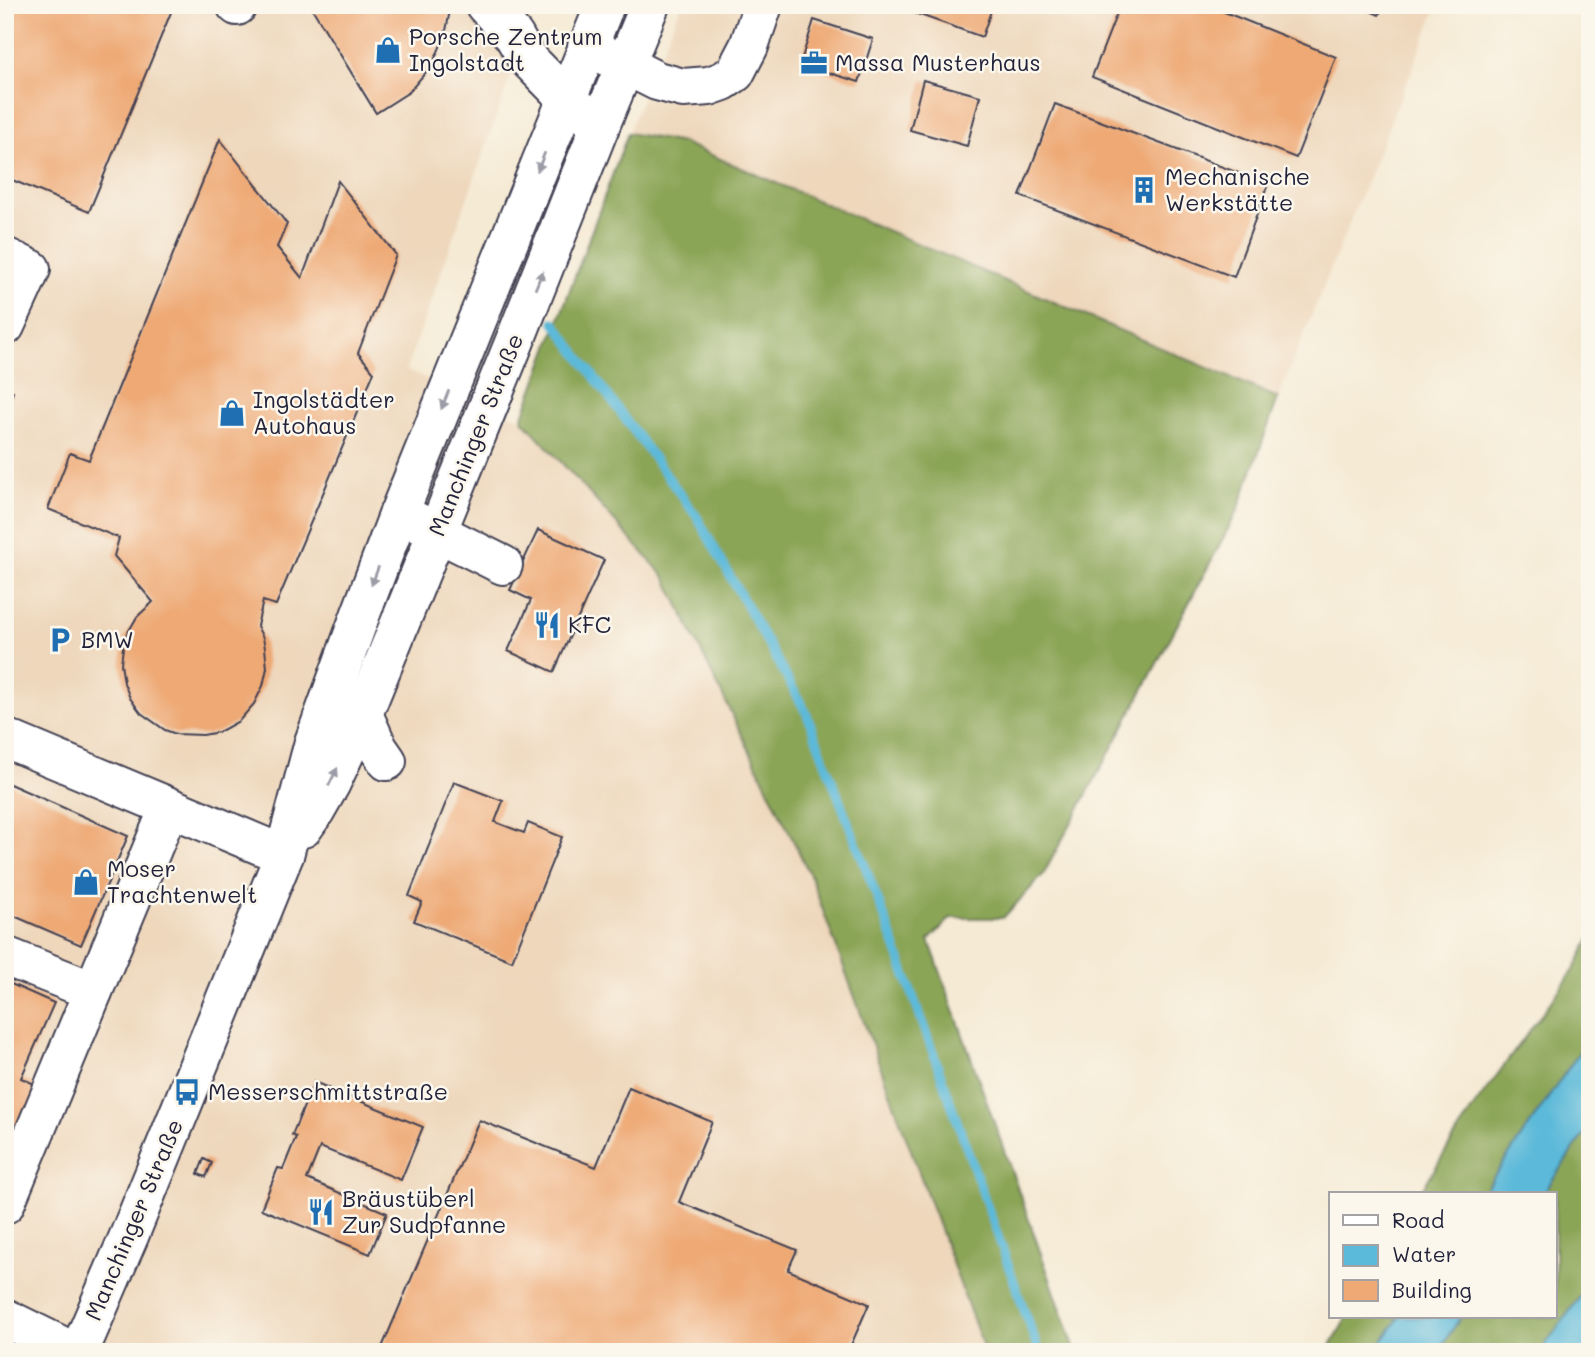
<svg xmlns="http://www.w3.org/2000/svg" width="1595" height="1357" font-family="Mali,sans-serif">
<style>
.built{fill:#eed7bb}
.forest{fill:#8ba556;stroke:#566448;stroke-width:2}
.water{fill:#5bb9d9;stroke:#3e6e8a;stroke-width:2}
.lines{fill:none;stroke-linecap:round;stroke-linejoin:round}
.stream{stroke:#5bb9d9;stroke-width:9}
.building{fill:#eea974}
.minor-casing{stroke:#424052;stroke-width:42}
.major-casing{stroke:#424052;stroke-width:42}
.minor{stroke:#fff;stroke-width:38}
.major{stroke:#fff;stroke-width:38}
.oneway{fill:#9c9ca7}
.labels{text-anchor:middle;stroke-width:5;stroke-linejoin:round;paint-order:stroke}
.poi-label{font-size:23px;fill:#22223b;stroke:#fbf7ec;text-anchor:start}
.street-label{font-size:23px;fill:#22223b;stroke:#fbf7ec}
</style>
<rect width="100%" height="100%" fill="#fbf7ec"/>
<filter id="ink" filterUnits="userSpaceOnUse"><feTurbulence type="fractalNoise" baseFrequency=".0143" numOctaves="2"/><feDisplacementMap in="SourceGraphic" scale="14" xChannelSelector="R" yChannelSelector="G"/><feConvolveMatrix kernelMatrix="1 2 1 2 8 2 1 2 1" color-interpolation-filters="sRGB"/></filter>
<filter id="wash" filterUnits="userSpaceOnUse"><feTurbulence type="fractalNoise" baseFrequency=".00686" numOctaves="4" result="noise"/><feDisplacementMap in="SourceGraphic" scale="28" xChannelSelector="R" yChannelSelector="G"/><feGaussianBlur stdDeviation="1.57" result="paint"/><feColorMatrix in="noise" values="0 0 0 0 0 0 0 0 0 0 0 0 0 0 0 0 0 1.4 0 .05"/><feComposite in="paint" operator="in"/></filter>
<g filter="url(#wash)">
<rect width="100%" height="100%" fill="#f5ead4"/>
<!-- built -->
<g class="built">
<polygon points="5,5 536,5 406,370 522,419 665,577 810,875 985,1352 5,1352"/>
<polygon points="681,5 1438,5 1278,398 683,143 628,133"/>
</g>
<!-- forest -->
<g class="forest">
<polygon points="628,133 683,143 1278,398 1238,510 1127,720 1043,875 1003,918 951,918 929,940 1076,1352 985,1352 810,875 665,577 522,419"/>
<polygon points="1590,939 1590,1037 1482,1194 1419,1194 1473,1108 1574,970"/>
<polygon points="1590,1125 1590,1283 1540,1352 1437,1352 1461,1317 1555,1317 1555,1194 1543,1194"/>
<polygon points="1347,1317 1399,1317 1375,1352 1327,1352"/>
</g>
<!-- water -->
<g class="water">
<polygon points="1590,1037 1590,1125 1543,1194 1482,1194"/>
<polygon points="1590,1283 1590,1352 1540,1352"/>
<polygon points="1399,1317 1461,1317 1437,1352 1375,1352"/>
</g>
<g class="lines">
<!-- stream -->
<polyline class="stream" points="554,322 697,517 806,712 891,934 1039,1352"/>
</g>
<g id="blocks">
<!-- building -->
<g class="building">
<polygon points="11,5 174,5 89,212 5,177 5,18"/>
<polygon points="310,5 451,5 445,36 432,65 409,92 376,113"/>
<polygon points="892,5 993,5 982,37"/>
<polygon points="1120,5 1207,5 1336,57 1296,158 1092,77"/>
<polygon points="1357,5 1383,5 1379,15"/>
<polygon points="814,20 873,39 859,82 800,64"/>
<polygon points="923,80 980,96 967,146 910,130"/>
<polygon points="1055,104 1268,184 1234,277 1020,196"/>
<polygon points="220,139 287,224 277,247 302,278 338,181 396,255 358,353 374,372 276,605 263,601 257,626 263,638 265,648 267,668 263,686 254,704 239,721 219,732 203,735 176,734 165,730 141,713 130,698 124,683 121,664 124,639 137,617 153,602 114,556 119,538 48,509 70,453 89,460"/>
<polygon points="5,388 13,392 5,412"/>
<polygon points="538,530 604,560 554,672 508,651 531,600 510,590"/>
<polygon points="5,782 128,836 81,945 5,912"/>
<polygon points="454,782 503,801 495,822 524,833 528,823 562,837 512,961 414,921 422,902 409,896"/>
<polygon points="11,984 54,1003 21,1078 39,1086 12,1147 5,1144 5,998"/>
<polygon points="314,1082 423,1127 401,1180 320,1147 307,1179 387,1213 370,1254 261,1209 278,1168 283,1169 296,1137 292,1135"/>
<polygon points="629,1087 712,1122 679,1202 797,1250 788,1270 869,1304 848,1352 380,1352 479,1120 596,1167"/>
<polygon points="204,1159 212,1163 206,1177 198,1174"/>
</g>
</g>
</g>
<g filter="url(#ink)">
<use href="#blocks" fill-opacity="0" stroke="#424052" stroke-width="2"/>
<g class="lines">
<defs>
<g id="minor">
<polyline points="236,5 237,6"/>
<polyline points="485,5 514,36 526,57 567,99 600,126"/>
<polyline points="587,46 657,81 683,88 709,86 723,81 735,73 749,46 763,5"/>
<polyline points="5,257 31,269 5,326"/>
<polyline points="399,513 503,565"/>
<polyline points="363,714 378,748 387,761"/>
<polyline points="5,738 284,855"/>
<polyline points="5,956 93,991"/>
<polyline points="5,1204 169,808"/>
<polyline points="5,1318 74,1352"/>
</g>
<g id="major">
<polyline points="303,828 315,811 331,783 363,714 514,343 600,126 650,5"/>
<polyline points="79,1352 129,1236 284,855 314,742 360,616 399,513 605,5"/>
</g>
</defs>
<!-- minor casing -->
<use href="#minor" class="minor-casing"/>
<!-- major casing -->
<use href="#major" class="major-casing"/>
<!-- minor -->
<use href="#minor" class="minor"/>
<!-- major -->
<use href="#major" class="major"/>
</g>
<!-- one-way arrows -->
<defs><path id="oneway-solid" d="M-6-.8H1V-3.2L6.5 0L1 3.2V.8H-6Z" transform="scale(1.75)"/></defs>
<g class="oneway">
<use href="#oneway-solid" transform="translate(541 162) rotate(112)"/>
<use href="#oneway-solid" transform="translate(539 280) rotate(-68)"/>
<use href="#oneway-solid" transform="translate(445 400) rotate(112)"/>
<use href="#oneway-solid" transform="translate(375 576) rotate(111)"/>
<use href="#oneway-solid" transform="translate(333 777) rotate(-64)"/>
</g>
</g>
<!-- icons -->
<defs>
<symbol id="shop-bare" viewBox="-9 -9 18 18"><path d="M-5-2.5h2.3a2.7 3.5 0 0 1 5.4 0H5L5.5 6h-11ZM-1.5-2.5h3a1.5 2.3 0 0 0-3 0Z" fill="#1f6fb2" stroke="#fbf7ec" stroke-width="2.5" paint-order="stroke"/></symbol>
<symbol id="office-bare" viewBox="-9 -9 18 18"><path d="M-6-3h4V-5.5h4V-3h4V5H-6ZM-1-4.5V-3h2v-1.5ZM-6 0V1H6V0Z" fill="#1f6fb2" stroke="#fbf7ec" stroke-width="2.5" paint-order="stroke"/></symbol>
<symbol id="building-bare" viewBox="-9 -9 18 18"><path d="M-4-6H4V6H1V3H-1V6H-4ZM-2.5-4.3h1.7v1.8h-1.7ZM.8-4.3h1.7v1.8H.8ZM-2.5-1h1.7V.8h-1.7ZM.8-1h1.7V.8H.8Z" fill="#1f6fb2" stroke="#fbf7ec" stroke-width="2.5" paint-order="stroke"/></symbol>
<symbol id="restaurant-bare" viewBox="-9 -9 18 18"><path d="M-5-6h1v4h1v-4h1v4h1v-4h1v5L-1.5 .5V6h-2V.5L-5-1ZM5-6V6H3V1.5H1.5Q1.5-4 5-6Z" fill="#1f6fb2" stroke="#fbf7ec" stroke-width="2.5" paint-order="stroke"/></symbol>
<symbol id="parking-bare" viewBox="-9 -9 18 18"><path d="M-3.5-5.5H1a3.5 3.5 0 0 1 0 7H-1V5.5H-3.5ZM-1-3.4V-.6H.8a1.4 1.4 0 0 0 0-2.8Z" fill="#1f6fb2" stroke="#fbf7ec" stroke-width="2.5" paint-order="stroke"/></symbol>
<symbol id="bus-bare" viewBox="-9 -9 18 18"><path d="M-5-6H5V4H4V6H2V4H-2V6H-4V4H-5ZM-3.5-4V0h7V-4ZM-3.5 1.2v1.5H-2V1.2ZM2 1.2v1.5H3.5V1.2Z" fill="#1f6fb2" stroke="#fbf7ec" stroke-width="2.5" paint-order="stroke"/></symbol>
</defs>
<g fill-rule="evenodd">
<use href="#shop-bare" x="369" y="31" width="38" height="38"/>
<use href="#office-bare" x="795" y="44" width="38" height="38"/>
<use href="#building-bare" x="1125" y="171" width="38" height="38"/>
<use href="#shop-bare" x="213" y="394" width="38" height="38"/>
<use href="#restaurant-bare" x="528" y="606" width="38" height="38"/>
<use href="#parking-bare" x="41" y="621" width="38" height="38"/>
<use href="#shop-bare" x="67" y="863" width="38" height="38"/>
<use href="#bus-bare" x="168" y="1073" width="38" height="38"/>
<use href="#restaurant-bare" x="302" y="1193" width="38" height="38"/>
</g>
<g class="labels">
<!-- poi labels -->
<g class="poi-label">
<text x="409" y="45">Porsche Zentrum<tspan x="409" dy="26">Ingolstadt</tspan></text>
<text x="835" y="71">Massa Musterhaus</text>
<text x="1165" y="185">Mechanische<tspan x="1165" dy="26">Werkstätte</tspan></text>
<text x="253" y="408">Ingolstädter<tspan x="253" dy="26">Autohaus</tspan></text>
<text x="568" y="633">KFC</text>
<text x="81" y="648">BMW</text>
<text x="107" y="877">Moser<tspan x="107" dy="26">Trachtenwelt</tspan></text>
<text x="208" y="1100">Messerschmittstraße</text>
<text x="342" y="1207">Bräustüberl<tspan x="342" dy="26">Zur Sudpfanne</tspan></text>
</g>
<!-- street labels -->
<g class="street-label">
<text transform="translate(476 435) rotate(-68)" y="8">Manchinger Straße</text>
<text transform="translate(134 1220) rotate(-67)" y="8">Manchinger Straße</text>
</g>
</g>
<!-- margin -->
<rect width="1595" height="1357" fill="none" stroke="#fbf7ec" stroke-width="28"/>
<!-- legend -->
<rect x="1329" y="1192" width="228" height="126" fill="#fbf7ec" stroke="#a4a2a5" stroke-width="2"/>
<rect x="1343" y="1215" width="35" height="10" fill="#ffffff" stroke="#a4a2a5" stroke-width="2"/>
<text x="1392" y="1228" font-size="21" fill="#22223b">Road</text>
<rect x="1343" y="1245" width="35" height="21" fill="#5bb9d9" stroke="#a4a2a5" stroke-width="2"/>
<text x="1392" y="1262" font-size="21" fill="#22223b">Water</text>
<rect x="1343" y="1280" width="35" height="21" fill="#eea974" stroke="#a4a2a5" stroke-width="2"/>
<text x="1392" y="1298" font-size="21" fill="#22223b">Building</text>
</svg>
